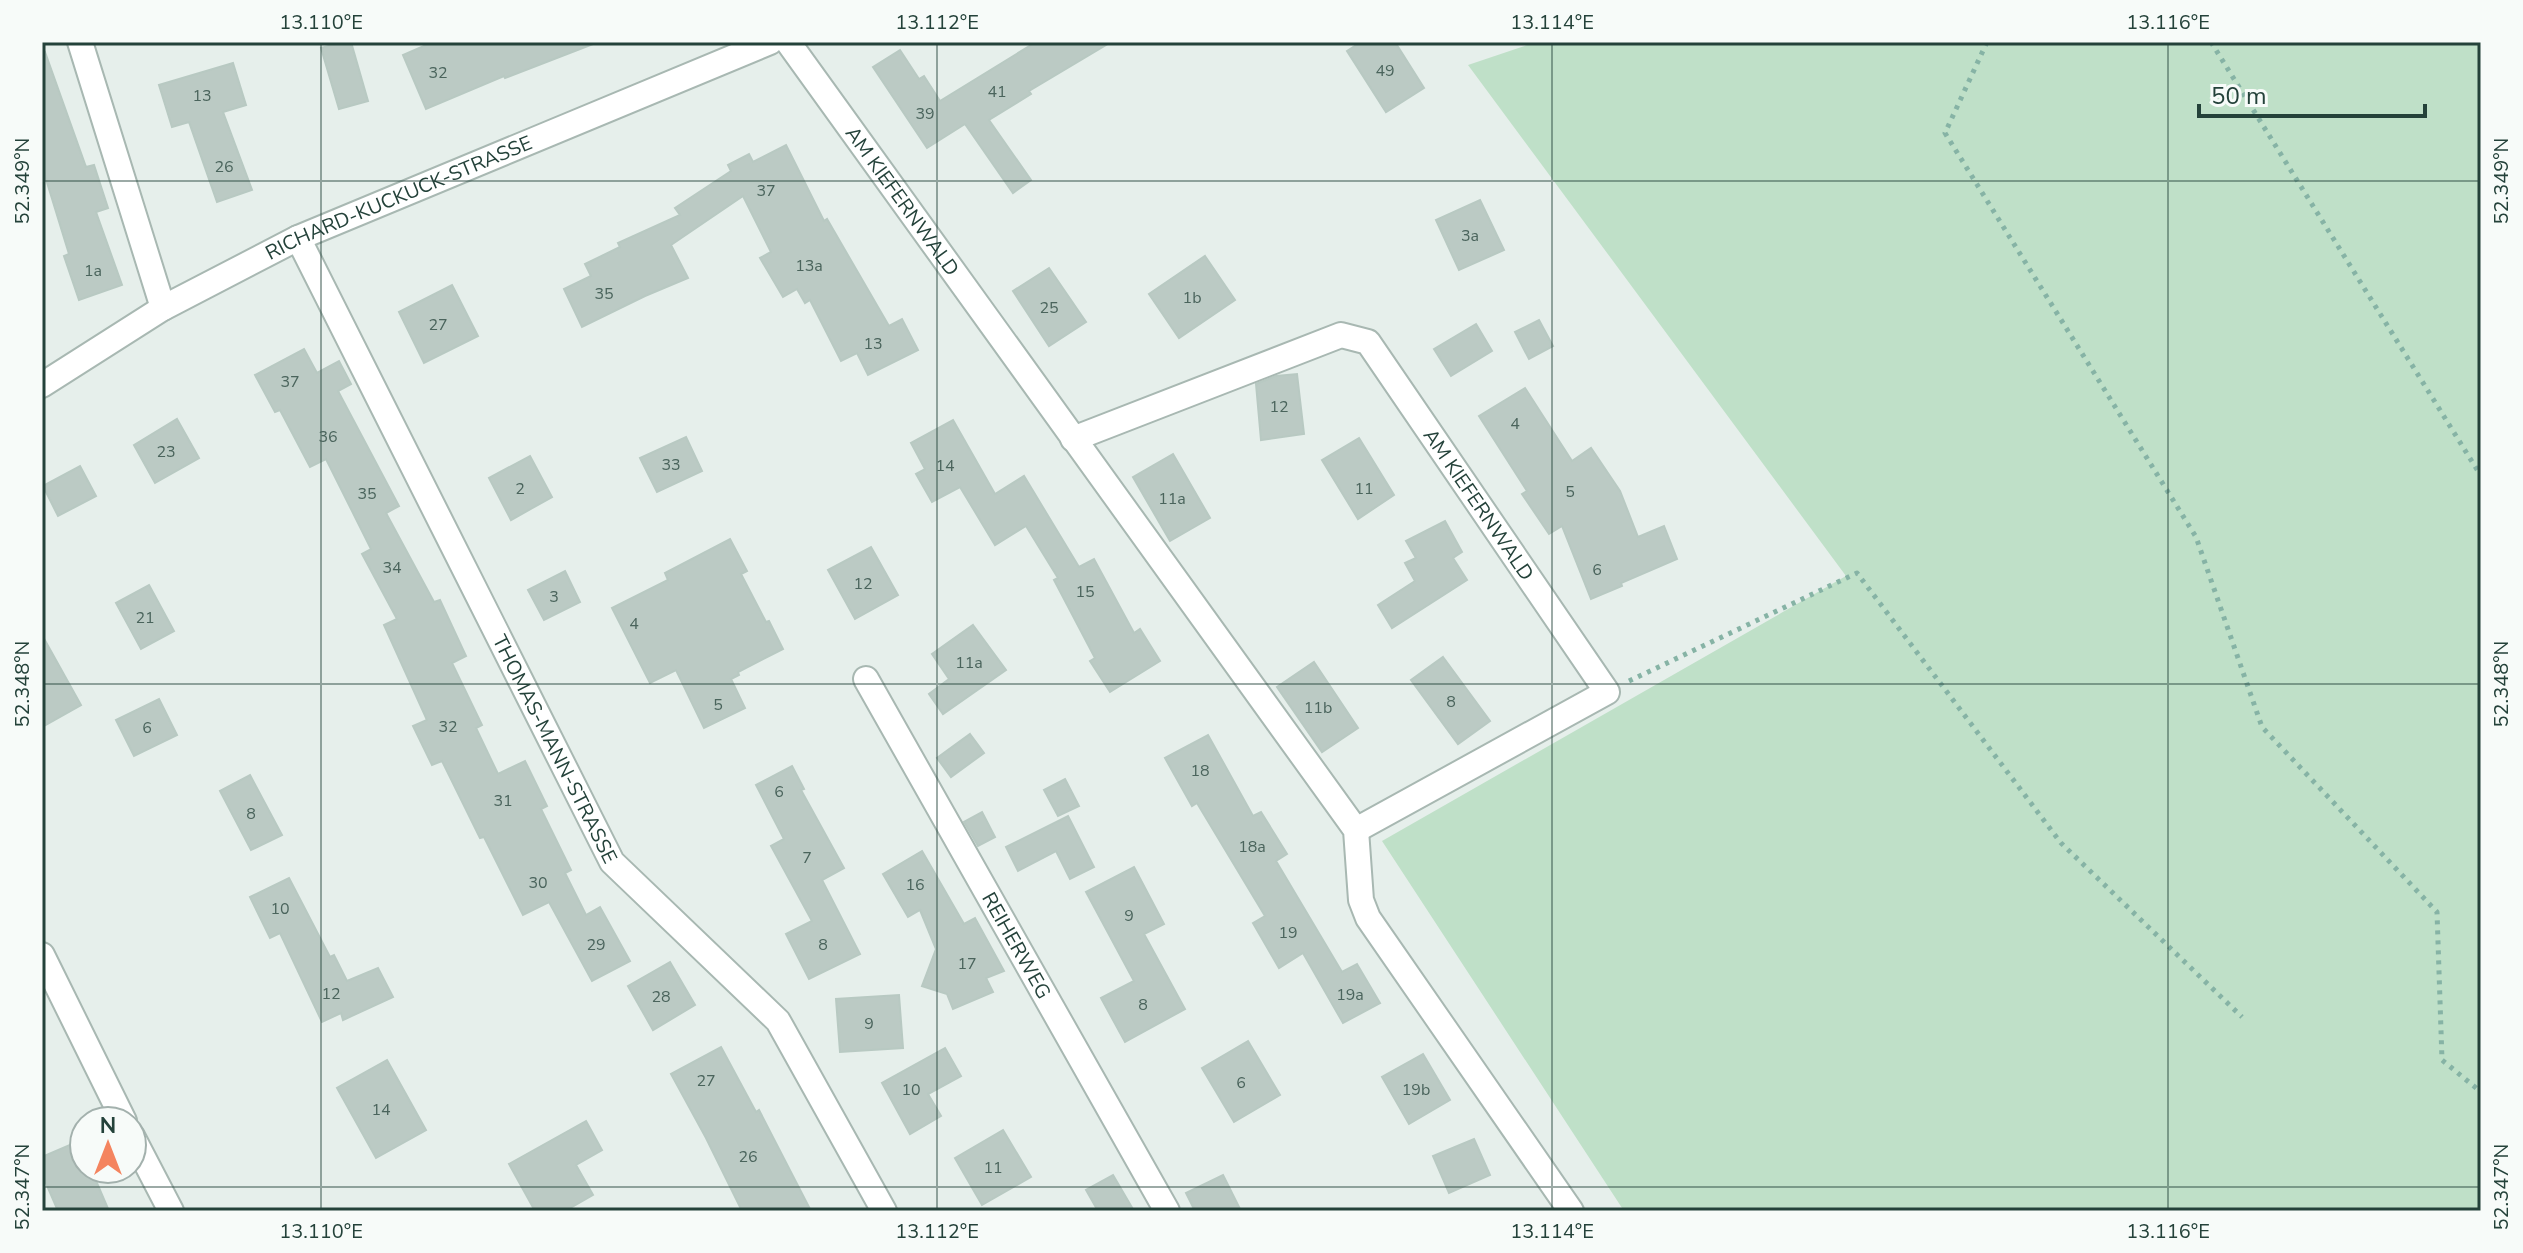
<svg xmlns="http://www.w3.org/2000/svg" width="2523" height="1253" font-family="'Nunito Sans',sans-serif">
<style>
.green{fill:#bfe0c8}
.building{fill:#bbcac4;stroke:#b8c9c2;stroke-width:2}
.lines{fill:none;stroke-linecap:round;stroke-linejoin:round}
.minor-casing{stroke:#a8b8b2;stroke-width:28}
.path{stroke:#86b3a5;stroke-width:5;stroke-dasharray:4 6;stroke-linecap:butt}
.minor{stroke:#fff;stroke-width:24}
.ticks{fill:none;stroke:#24423a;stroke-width:2;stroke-opacity:0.45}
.labels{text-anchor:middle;stroke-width:6;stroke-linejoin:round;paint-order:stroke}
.number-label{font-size:16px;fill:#4a645c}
.street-label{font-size:20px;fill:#24423a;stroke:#f7fbf9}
.neatline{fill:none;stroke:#24423a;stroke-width:3}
.ticks-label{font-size:20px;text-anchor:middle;fill:#24423a}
</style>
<rect width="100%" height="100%" fill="#e6efeb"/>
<!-- green -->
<polygon class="green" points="1536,42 2481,42 2481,1211 1624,1211 1382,841 1846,576 1468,65"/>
<!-- building -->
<g class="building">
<polygon points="343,42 351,42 368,101 339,109 321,48"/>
<polygon points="433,42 593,42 593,44 505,78 504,76 426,109 403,55"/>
<polygon points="1036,42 1111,42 1029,91 1031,94 989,120 1031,180 1013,193 965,124 927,148 873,67 900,50 919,79 924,76 940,101"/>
<polygon points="1361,42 1395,42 1424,88 1386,112 1347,51"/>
<polygon points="45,52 86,167 94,165 108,208 96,212 122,285 79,300 64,256 69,254 42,166 42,53"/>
<polygon points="233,63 246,105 223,112 252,190 217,202 189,122 172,127 159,85"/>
<polygon points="786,145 824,221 827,219 889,326 902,319 918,350 868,375 857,353 841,361 810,300 805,303 797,289 783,297 760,258 771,252 743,196 671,245 688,278 645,296 582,327 564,289 591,276 585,264 620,247 618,243 680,215 675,208 731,171 728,165 749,154 753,162"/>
<polygon points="1480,200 1504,250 1459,270 1436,220"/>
<polygon points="1205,256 1235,300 1179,338 1149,294"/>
<polygon points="1049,268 1086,322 1049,346 1013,291"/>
<polygon points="452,285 478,336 424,363 399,312"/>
<polygon points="1539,320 1553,346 1529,359 1515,332"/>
<polygon points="1476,324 1492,351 1451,376 1434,349"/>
<polygon points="304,349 317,373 339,361 351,384 338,391 399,506 386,513 434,602 440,600 466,656 452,663 482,725 476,728 498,774 525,761 547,806 541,809 571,870 565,873 586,915 600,907 630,961 592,981 549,902 523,915 484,837 480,838 442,761 432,765 413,726 427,720 384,625 397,619 362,554 371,549 326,459 310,467 280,410 275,412 255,375"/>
<polygon points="1297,374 1304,434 1261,440 1256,384 1276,376"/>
<polygon points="1525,388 1572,461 1591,448 1620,491 1638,537 1664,526 1677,559 1621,583 1622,586 1591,599 1562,526 1549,534 1522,494 1527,491 1479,416"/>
<polygon points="177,419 199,458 155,483 134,445"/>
<polygon points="953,420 995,494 1024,476 1079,567 1094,559 1134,633 1140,629 1160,661 1110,692 1090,661 1095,658 1054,580 1058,578 1026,526 995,545 960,487 932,502 916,474 925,469 911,443"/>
<polygon points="686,437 702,471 657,492 640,458"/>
<polygon points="1359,438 1394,495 1358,519 1322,460"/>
<polygon points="1173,454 1210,518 1170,541 1133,477"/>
<polygon points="530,456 552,497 511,520 489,478"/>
<polygon points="80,466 96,496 58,516 43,486"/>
<polygon points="1445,521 1462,552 1453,558 1467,580 1392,628 1378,605 1415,581 1405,563 1416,558 1406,541"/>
<polygon points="730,539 747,571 741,574 766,622 769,621 783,649 738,672 739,675 731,679 745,708 704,728 676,670 650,683 612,608 668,580 665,573"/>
<polygon points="871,547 898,595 855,619 828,570"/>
<polygon points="565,571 580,602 544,620 528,590"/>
<polygon points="149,585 174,631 141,649 116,603"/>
<polygon points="973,625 1006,670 943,714 929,694 949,679 932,654"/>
<polygon points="42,635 81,705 42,727"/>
<polygon points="1443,657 1490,721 1458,744 1411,680"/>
<polygon points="1314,662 1358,728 1322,752 1277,687"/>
<polygon points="159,699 177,735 134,756 116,720"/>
<polygon points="970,734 984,753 951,777 937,758"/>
<polygon points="1208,735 1253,816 1261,812 1287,854 1276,861 1342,972 1357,964 1380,1003 1343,1023 1303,953 1279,968 1253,923 1265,916 1197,803 1192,806 1165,758"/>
<polygon points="792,766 804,789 801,790 844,868 822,880 860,954 809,979 786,934 812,921 771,846 784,839 756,785"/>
<polygon points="250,775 282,835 251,850 220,791"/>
<polygon points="1065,779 1079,806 1058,816 1044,790"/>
<polygon points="982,812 995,837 978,846 964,822"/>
<polygon points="1068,816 1094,867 1070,879 1056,851 1018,871 1006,847"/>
<polygon points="922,851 964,924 975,918 1004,971 986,978 993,992 953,1009 947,994 922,986 936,949 920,910 908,917 883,874"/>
<polygon points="1134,867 1164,924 1144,934 1185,1009 1125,1042 1101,998 1134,981 1086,892"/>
<polygon points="289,878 330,957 334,955 347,981 378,968 393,997 343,1020 341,1013 322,1022 280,933 270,938 250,897"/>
<polygon points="670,962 695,1005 653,1030 628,986"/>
<polygon points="899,995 903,1048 840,1052 836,999"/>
<polygon points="1248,1041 1280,1095 1234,1122 1202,1068"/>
<polygon points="721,1047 756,1112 759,1110 811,1211 742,1211 706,1138 671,1074"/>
<polygon points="945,1048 961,1076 928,1094 941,1116 910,1134 882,1083"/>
<polygon points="1423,1054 1450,1100 1409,1124 1382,1077"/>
<polygon points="387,1060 426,1130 376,1158 337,1088"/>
<polygon points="586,1121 602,1150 576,1165 593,1195 565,1211 535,1211 509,1164"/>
<polygon points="1003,1130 1031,1177 982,1205 955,1158"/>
<polygon points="1474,1139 1490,1175 1449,1193 1433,1156"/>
<polygon points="79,1141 84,1154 84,1169 91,1169 109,1211 58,1211 42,1174 42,1157"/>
<polygon points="1113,1175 1134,1211 1098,1211 1086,1190"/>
<polygon points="1223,1175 1241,1211 1195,1211 1186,1193"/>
</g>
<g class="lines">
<defs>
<g id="minor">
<polyline points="80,42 163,308"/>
<path id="s1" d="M788,42L1356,830L1361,900L1368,918L1571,1211"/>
<path id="s2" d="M298,238L612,862L778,1021L884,1211"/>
<path id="s3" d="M42,385L163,308L298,238L770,42"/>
<path id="s4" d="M1073,439L1341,335L1368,342L1607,692L1356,830"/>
<path id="s5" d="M866,679L1167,1211"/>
<polyline points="42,955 124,1121"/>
<polyline points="132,1136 171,1211"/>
</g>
</defs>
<!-- minor casing -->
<use href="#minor" class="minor-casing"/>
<!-- path -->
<g class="path">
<polyline points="1987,42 1945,133 2196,537 2262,727 2437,912 2442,1060 2481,1092"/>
<polyline points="2211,42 2481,476"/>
<polyline points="1629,681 1857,573 2061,843 2242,1017"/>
</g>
<!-- minor -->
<use href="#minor" class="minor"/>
</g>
<!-- ticks -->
<path class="ticks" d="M321,42V1211M937,42V1211M1552,42V1211M2168,42V1211M42,181H2481M42,684H2481M42,1187H2481"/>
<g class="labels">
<!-- number labels -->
<g class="number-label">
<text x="1385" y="76">49</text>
<text x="438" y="78">32</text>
<text x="997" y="97">41</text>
<text x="202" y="101">13</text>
<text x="925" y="119">39</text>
<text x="224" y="172">26</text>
<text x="766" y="196">37</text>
<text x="1470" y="241">3a</text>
<text x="809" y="271">13a</text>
<text x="93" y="276">1a</text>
<text x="604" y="299">35</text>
<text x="1192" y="303">1b</text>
<text x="1049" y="313">25</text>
<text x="438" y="330">27</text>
<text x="873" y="349">13</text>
<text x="290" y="387">37</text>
<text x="1279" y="412">12</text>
<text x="1515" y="429">4</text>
<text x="328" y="442">36</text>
<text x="166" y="457">23</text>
<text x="671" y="470">33</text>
<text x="945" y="471">14</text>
<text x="520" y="494">2</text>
<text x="1364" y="494">11</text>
<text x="1570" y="497">5</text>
<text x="367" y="499">35</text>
<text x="1172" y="504">11a</text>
<text x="392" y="573">34</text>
<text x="1597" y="575">6</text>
<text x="863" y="589">12</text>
<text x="1085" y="597">15</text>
<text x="554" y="602">3</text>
<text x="145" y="623">21</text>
<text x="634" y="629">4</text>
<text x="969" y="668">11a</text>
<text x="1451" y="707">8</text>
<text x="718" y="710">5</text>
<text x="1318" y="713">11b</text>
<text x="448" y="732">32</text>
<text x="147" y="733">6</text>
<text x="1200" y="776">18</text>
<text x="779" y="797">6</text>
<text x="503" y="806">31</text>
<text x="251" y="819">8</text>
<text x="1252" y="852">18a</text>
<text x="807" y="863">7</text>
<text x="538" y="888">30</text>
<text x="915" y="890">16</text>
<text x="280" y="914">10</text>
<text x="1129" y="921">9</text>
<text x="1288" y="938">19</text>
<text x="596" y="950">29</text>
<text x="823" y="950">8</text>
<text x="967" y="969">17</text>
<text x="331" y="999">12</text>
<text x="1350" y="1000">19a</text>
<text x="661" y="1002">28</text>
<text x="1143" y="1010">8</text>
<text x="869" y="1029">9</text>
<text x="706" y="1086">27</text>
<text x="1241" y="1088">6</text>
<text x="911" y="1095">10</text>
<text x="1416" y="1095">19b</text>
<text x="381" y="1115">14</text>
<text x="748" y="1162">26</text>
<text x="993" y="1173">11</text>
</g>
<!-- street labels -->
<g class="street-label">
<text dy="7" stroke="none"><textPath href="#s3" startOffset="404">RICHARD-KUCKUCK-STRASSE</textPath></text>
<text dy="7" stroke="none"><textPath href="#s1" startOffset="196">AM KIEFERNWALD</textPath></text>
<text dy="7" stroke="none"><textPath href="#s4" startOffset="512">AM KIEFERNWALD</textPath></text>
<text dy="7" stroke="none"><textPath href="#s2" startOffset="572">THOMAS-MANN-STRASSE</textPath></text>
<text dy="7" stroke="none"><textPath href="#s5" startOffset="306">REIHERWEG</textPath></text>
</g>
</g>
<!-- border -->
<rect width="2523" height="1253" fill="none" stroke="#f7fbf9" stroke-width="88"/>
<!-- north arrow -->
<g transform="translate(108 1145)"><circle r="38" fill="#f7fbf9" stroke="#a3b1ad" stroke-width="2"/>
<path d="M0-6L14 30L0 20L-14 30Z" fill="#f4845f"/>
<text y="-12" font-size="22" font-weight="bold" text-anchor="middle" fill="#24423a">N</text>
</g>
<!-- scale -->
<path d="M2199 104v12h226v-12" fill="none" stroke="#24423a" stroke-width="4"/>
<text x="2211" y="104" font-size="24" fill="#24423a" stroke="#f7fbf9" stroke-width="6" paint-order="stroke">50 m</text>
<rect x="44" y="44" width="2435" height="1165" class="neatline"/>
<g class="ticks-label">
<text x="321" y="29">13.110°E</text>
<text x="937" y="29">13.112°E</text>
<text x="1552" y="29">13.114°E</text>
<text x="2168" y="29">13.116°E</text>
<text transform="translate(22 181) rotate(-90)" y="7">52.349°N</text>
<text transform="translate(2501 181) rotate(-90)" y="7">52.349°N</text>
<text transform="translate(22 684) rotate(-90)" y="7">52.348°N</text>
<text transform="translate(2501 684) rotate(-90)" y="7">52.348°N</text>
<text transform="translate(22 1187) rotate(-90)" y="7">52.347°N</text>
<text transform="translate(2501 1187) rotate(-90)" y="7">52.347°N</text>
<text x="321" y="1238">13.110°E</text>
<text x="937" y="1238">13.112°E</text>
<text x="1552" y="1238">13.114°E</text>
<text x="2168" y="1238">13.116°E</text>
</g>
</svg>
